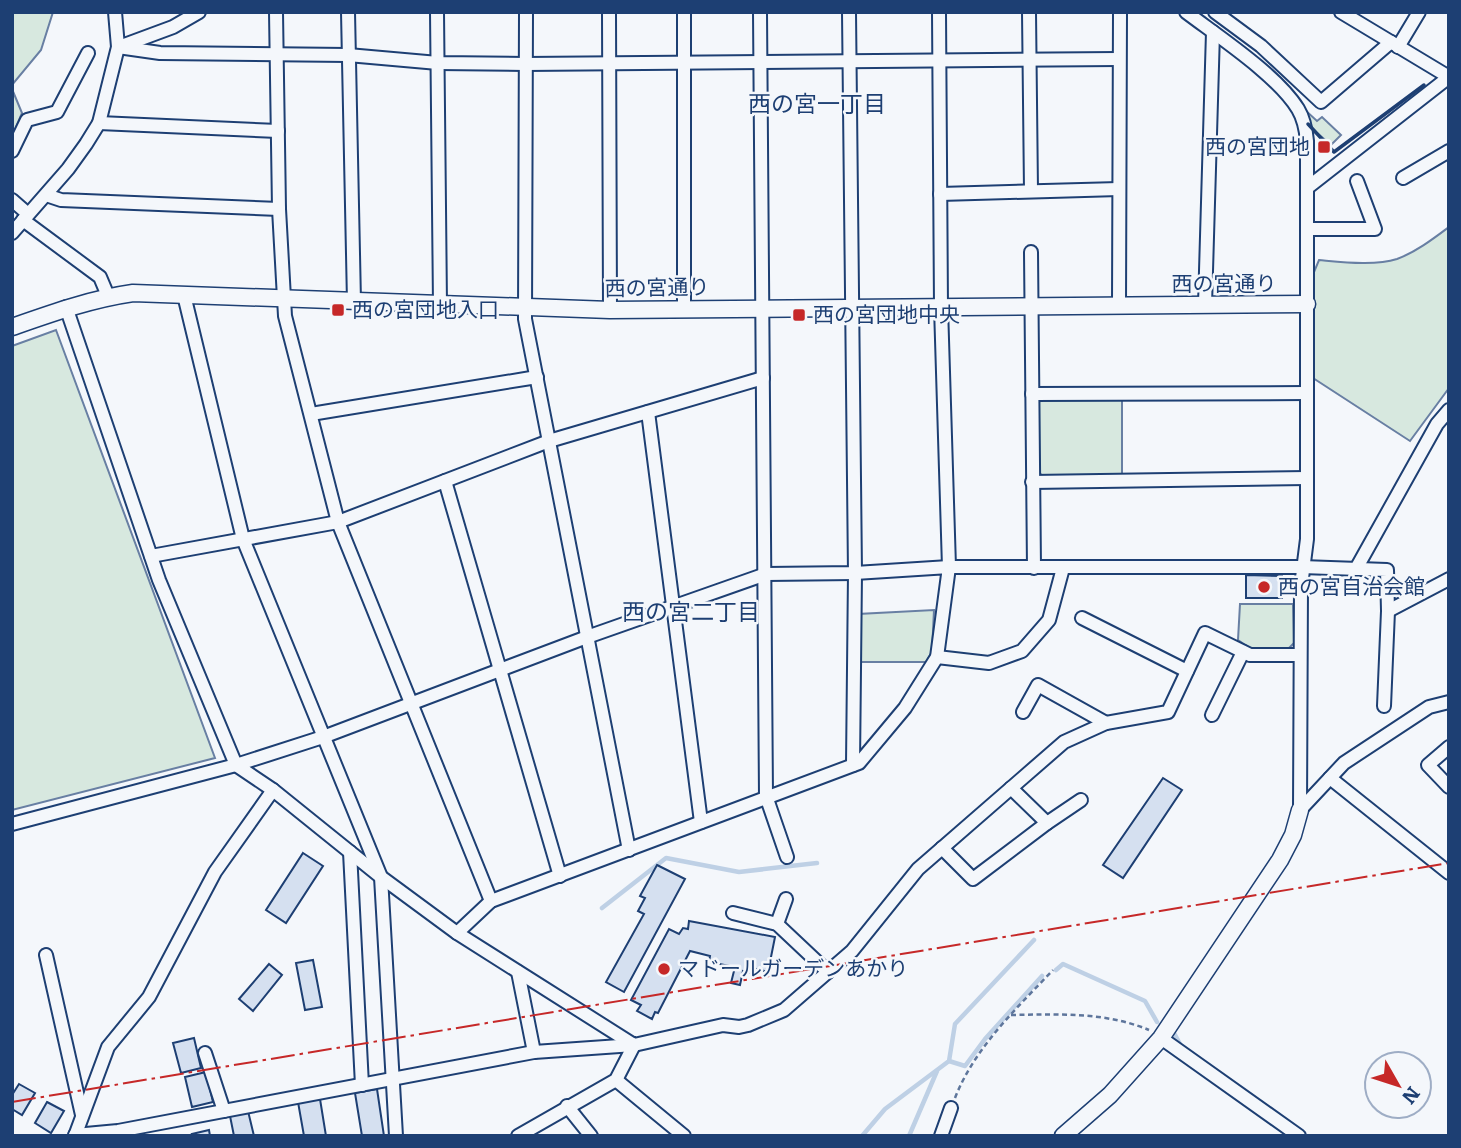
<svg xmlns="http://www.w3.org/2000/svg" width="1461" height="1148" font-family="Literata,'Noto Sans JP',serif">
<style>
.green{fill:#d7e8df;stroke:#687fa3;stroke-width:2}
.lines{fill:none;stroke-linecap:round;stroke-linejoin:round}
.stream{stroke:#bed0e5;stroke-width:4.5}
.building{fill:#d5e0f0;stroke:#1d3f73;stroke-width:2}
.minor-casing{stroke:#1d3f73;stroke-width:16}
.tertiary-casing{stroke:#1d3f73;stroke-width:19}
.path{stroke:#5e769c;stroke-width:2.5;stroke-dasharray:5 3.5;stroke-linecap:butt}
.minor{stroke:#f4f7fb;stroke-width:12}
.tertiary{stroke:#f4f7fb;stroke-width:16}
.wall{stroke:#1d3f73;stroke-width:3.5}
.power{stroke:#c62828;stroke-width:2;stroke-dasharray:24 5 3.5 5;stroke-linecap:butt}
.poi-dot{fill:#c62828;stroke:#f4f7fb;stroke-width:2.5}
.labels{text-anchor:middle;stroke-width:5;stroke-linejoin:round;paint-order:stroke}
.poi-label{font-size:21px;fill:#1d3f73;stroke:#f4f7fb;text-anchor:start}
.street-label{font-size:21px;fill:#1d3f73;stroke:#f4f7fb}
.neighbourhood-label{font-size:23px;fill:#1d3f73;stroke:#f4f7fb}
</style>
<rect width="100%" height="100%" fill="#f4f7fb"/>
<!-- green -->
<g class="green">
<polygon points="12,12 53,12 41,50 12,85"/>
<polygon points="12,89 22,113 12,137"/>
<polygon points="1305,110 1317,121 1322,117 1341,135 1331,145 1309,126"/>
<path d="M1449,227V388L1410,441L1313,378L1314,272L1319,260C1342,262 1375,266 1397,259C1416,252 1433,239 1449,227Z"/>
<polygon points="56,330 215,758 12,810 12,346"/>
<polygon points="1042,399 1122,399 1122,475 1044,477 1036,470 1037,404"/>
<polygon points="1240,604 1293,604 1294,643 1289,648 1251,649 1238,640"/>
<polygon points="934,610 932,652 926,662 858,662 858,614"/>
</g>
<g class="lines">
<!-- stream -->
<g class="stream">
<polyline points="602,908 666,858 739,872 817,863"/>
<polyline points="1056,970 1063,964 1145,1001 1157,1022"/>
<polyline points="1174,1033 1180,1044"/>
<polyline points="949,1061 965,1066 985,1039 1042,976"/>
<polyline points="862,1136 885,1109 949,1061 955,1024 1034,940"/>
<polyline points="909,1136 937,1071"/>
</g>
</g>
<!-- building -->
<g class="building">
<polygon points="1246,575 1282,576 1282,598 1246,598"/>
<polygon points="1163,778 1182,790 1123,878 1103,865"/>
<polygon points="303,853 323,866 286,923 266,910"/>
<polygon points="657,865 685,879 624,992 606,982 644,914 638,911 645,898 640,896"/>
<polygon points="689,921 775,937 768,972 753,968 752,973 743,971 740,985 731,983 735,967 709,962 710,956 690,951 658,1013 655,1012 652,1019 637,1011 641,1005 631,1000 669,929 679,934 683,928 688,929"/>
<polygon points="313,960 322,1007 305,1010 296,963"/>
<polygon points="269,964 282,975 253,1011 239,999"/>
<polygon points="194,1038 201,1068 181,1073 173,1043"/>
<polygon points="206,1072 213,1102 192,1107 185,1077"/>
<polygon points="19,1084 35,1093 22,1115 12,1109 12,1095"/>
<polygon points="377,1089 384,1136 362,1136 355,1093"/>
<polygon points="320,1099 326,1136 304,1136 298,1102"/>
<polygon points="47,1102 64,1111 51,1133 35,1123"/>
<polygon points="248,1111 254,1136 234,1136 230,1116"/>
<polygon points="209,1130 210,1136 193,1136 192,1134"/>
</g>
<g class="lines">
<defs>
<g id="minor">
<polyline points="276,12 279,209 285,316 338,522 491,901"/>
<polyline points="348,12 354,302"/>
<polyline points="437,12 440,305"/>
<polyline points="526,12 525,319 629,850"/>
<polyline points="609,12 610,310"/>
<polyline points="760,12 766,796 787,857"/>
<polyline points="849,12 855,573 853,765"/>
<polyline points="939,12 941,307 949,567 1302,567 1387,570 1388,611 1384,706"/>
<polyline points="1029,12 1031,191"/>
<path d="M1186,12C1219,37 1277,75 1298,109C1304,119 1306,130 1307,141V539L1301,586L1300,810"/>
<polyline points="1215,12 1261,46 1321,102 1391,42"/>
<polyline points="1341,12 1449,77"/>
<polyline points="118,47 160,53 348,55 438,63 525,64 1119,59"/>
<polyline points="119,47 173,27 199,12"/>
<polyline points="1398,47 1419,12"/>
<polyline points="99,123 278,131"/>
<polyline points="12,151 27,120 57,112 88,53"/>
<polyline points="1403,178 1449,151"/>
<polyline points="1307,188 1449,77"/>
<polyline points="940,194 1119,189"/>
<polyline points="46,195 61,200 279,209"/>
<polyline points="12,200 28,214"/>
<polyline points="23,220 100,277 108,296"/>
<polyline points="1307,229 1375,229 1357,181"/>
<polyline points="12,233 68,169 86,144 99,123 118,47 115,12"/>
<polyline points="1031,252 1034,568"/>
<polyline points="184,295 243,539 381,877 396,1136"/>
<polyline points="1205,305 1213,32"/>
<polyline points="1119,306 1120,12"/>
<polyline points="66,307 159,580 236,765 273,790 381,877 457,933 634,1045 723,1025 739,1027 748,1025 784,1010 852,951 918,869 1064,742 1106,723 1168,712 1205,633 1250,655 1300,655"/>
<polyline points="684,309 684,12"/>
<polyline points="1032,394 1307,393"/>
<polyline points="648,412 701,822"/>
<polyline points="311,414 537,377"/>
<polyline points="445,481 560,876"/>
<polyline points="1032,482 1307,478"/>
<polyline points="151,556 338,522 549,441 763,378"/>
<polyline points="1356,569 1437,424 1449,410"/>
<polyline points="1388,611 1449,579"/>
<polyline points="1082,618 1187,671"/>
<polyline points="937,657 989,663 1022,651 1049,620 1063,568"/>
<polyline points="1023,712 1038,685 1106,723"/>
<polyline points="1212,715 1243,652"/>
<polyline points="1449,747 1428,765 1449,787"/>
<polyline points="1330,778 1449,873"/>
<polyline points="1300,810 1344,763 1429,707 1449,702"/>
<polyline points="1047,823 1081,800"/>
<polyline points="12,824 236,765 323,737 587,637 766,574 855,573 949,567 937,657 905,708 859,763 491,901 457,933"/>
<polyline points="942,848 973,879 1047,823 1011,788"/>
<polyline points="350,852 362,1085"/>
<polyline points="733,913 777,924 828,972"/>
<polyline points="777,924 786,899"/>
<polyline points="46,955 82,1115"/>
<polyline points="518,972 534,1052"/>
<polyline points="1161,1038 1299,1136"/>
<polyline points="205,1053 224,1111"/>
<polyline points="616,1080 684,1136"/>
<polyline points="567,1106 591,1136"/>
<polyline points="75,1135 118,1131 534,1052 634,1045"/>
<polyline points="75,1136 108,1047 149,997 215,872 273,790"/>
<polyline points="518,1136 616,1080 634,1045"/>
<polyline points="941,1136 951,1108"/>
</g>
<g id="tertiary">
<path d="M12,327C52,313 91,299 133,293L610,310L1307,304"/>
<polyline points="1063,1136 1110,1095 1161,1038 1280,860 1293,835 1300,810"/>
</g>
</defs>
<!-- minor casing -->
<use href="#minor" class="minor-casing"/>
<!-- tertiary casing -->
<use href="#tertiary" class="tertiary-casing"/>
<!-- path -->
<g class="path">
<path d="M1011,1015C1058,1014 1106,1012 1149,1030"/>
<path d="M955,1098C975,1047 1016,1009 1053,970"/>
</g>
<!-- minor -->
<use href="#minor" class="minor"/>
<!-- tertiary -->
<use href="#tertiary" class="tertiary"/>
<!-- wall -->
<polyline class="wall" points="1308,124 1334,152 1424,85"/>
<!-- power -->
<polyline class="power" points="12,1102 1449,863"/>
</g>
<!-- markers -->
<g class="poi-dot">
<rect x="1317" y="140" width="14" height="14" rx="3.5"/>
<rect x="331" y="303" width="14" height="14" rx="3.5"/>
<rect x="792" y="308" width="14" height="14" rx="3.5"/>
<circle cx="1264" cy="587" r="7"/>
<circle cx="664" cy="969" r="7"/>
</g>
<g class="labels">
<!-- poi labels -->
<g class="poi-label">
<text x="1310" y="154" text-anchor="end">西の宮団地</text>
<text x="352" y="317">西の宮団地入口</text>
<text x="813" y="322">西の宮団地中央</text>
<text x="1278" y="594">西の宮自治会館</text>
<text x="678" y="976">マドールガーデンあかり</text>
</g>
<!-- street labels -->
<g class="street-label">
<text x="1224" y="291">西の宮通り</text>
<text transform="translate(657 288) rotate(-1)" y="7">西の宮通り</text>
</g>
<!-- neighbourhood labels -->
<g class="neighbourhood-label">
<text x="817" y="112">西の宮一丁目</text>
<text x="691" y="620">西の宮二丁目</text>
</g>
</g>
<!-- border -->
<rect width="1461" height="1148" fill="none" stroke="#1d3f73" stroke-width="28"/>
<!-- north arrow -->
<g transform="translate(1398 1085) rotate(129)"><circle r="33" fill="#f4f7fb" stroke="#9eadc5" stroke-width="2"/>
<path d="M0-5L12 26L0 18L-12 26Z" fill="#c62828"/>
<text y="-10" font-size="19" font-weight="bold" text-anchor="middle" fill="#1d3f73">N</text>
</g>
</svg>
